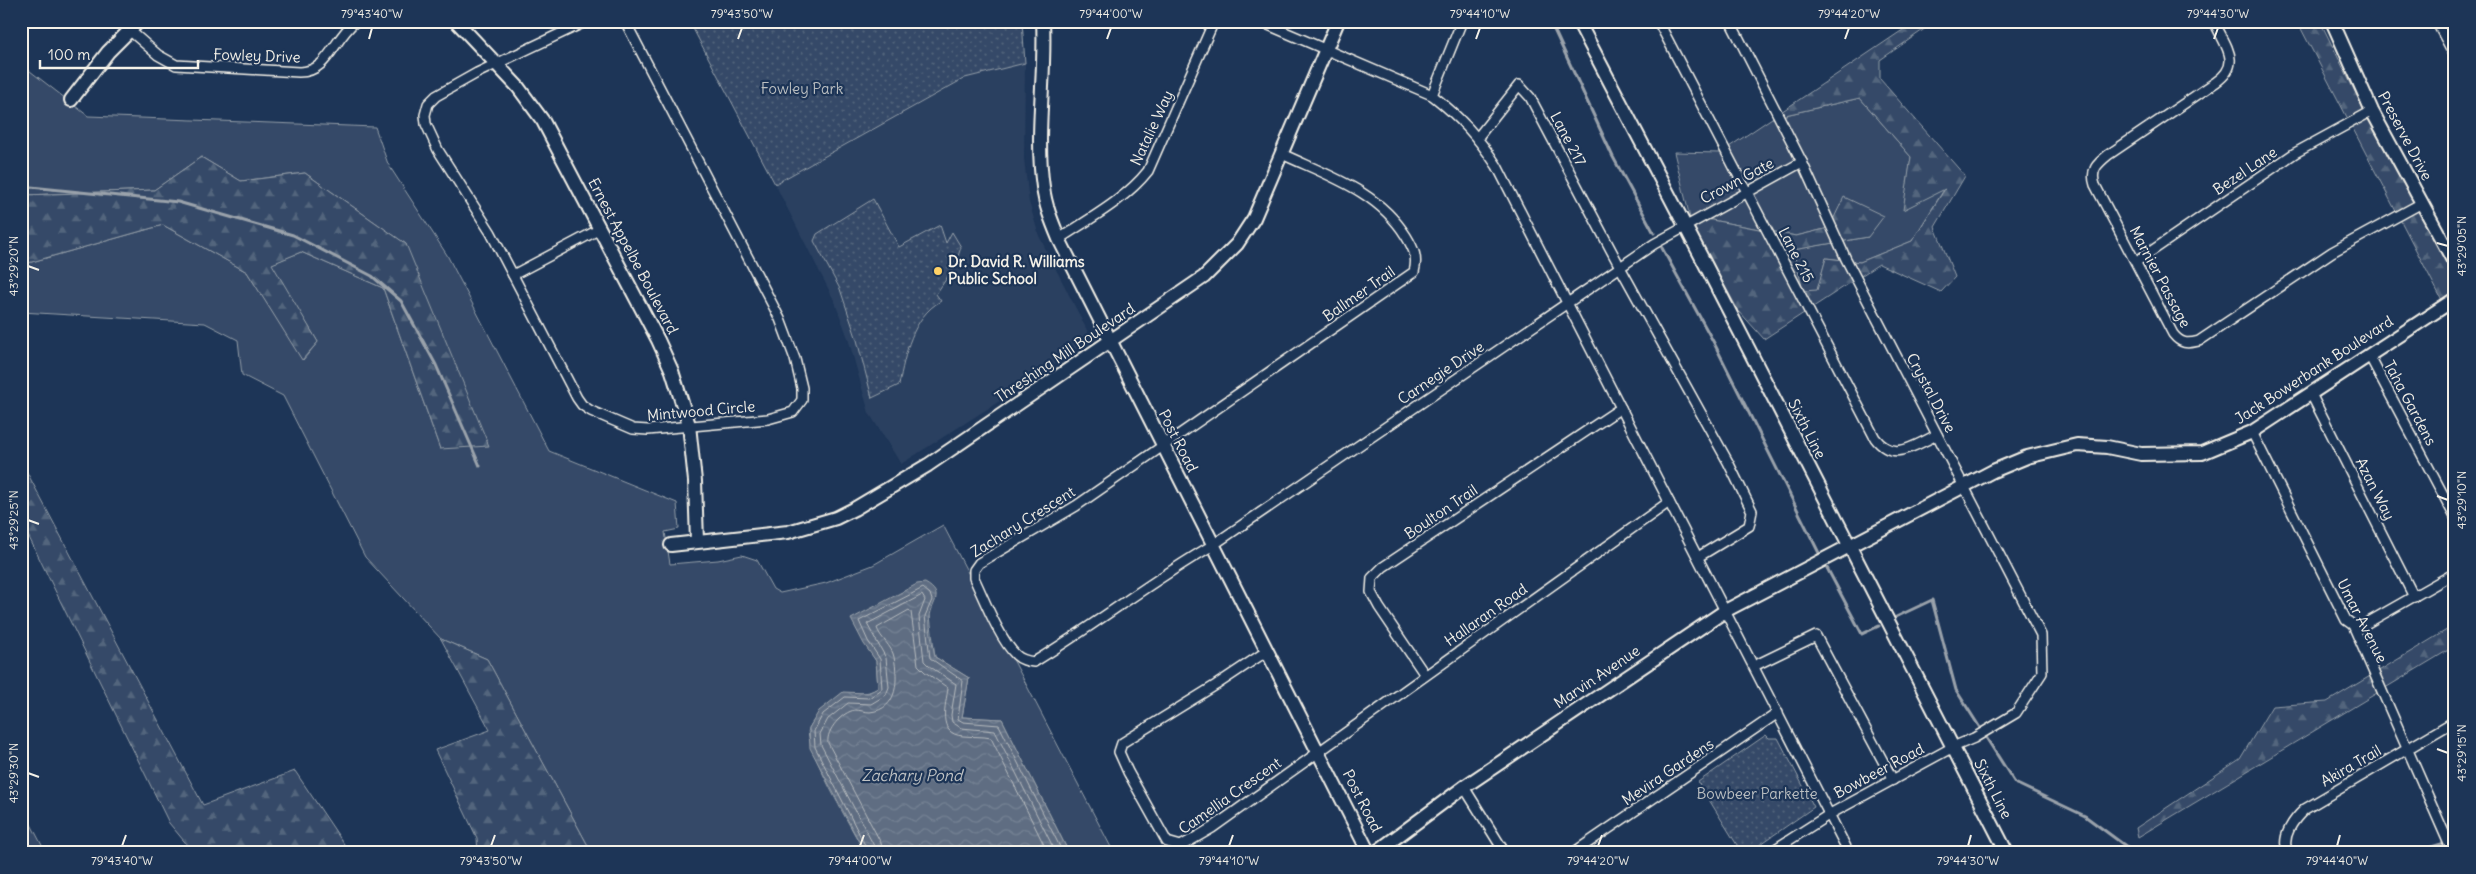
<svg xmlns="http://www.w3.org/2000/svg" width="2476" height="874" font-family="Delius,sans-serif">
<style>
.built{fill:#2a4060}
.grass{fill:#354a67;stroke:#949ea8}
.forest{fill:url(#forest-firs);stroke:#949ea8}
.park{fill:url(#park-dots);stroke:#949ea8}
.water{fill:url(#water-waves);stroke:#9aa2ab}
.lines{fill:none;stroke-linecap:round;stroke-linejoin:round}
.shore{stroke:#b8bcbf;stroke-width:1}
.stream{stroke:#9aa2ab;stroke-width:3}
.street-casing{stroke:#f4f1e8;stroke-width:12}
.secondary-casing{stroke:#f4f1e8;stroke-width:16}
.street{stroke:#1d3557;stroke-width:9}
.secondary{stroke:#1d3557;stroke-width:12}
.ticks{fill:none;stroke:#f4f1e8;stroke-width:2}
.poi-dot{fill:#ffd166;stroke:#1d3557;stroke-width:2}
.labels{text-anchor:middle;stroke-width:4.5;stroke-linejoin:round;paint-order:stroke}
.street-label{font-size:15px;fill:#f4f1e8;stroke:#1d3557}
.park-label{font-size:15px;fill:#bbbfc1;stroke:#1d3557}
.poi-label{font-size:15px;font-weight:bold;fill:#f4f1e8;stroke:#1d3557;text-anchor:start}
.water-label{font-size:16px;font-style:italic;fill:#c0c3c4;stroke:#1d3557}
.neatline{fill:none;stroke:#f4f1e8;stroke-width:2}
.ticks-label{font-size:12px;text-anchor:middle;fill:#f4f1e8}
</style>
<defs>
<pattern id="forest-firs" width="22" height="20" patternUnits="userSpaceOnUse" patternTransform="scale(1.25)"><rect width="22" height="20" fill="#354a67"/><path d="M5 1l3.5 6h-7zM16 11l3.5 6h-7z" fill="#53657d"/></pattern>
<pattern id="park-dots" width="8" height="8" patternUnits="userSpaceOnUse" patternTransform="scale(1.25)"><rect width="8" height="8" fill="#354a67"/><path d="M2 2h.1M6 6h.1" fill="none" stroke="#53657d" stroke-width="1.8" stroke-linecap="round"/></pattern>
<pattern id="water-waves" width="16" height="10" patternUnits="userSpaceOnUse" patternTransform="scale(1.25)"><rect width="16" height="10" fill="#5e6d82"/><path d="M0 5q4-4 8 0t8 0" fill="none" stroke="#768294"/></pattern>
</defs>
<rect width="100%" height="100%" fill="#1d3557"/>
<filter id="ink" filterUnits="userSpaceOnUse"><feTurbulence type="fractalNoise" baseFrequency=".02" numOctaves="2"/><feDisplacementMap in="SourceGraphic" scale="10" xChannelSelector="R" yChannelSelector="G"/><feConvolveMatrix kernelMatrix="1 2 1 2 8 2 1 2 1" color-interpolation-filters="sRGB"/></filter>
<g filter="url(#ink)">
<!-- built -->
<polygon class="built" points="1025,63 1024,159 1029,202 1039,236 1088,332 1087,342 1006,397 901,464 869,413 848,338 834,300 775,184 965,78"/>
<!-- grass -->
<g class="grass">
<path d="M21,64L88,116L375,127L388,164L447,255L549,451L677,503L679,529L665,532L670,564L718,560L742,555L757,560L773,589L780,593L826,583L873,565L943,525L1114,853H1069L1002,719L962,717L969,678L935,657L930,616L868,648L876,661L878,688C867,696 848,692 835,701C824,708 815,717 809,728C801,742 855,834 865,853H592L487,659L441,639L365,557L283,396L242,375L238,340L205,323L21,312V265L163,225L247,272L303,360L318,342L271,264L301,252L383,288L440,449L406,244L305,173L241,181L201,157L154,190L26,195L21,186Z"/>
<polygon points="1860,98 1911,157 1904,209 1945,188 1912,241 1860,262 1826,258 1817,291 1803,291 1792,250 1868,237 1829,228 1796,236 1701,218 1692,226 1674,152 1720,153 1772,118"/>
<polygon points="23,809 46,853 21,853"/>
</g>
<!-- forest -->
<g class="forest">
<polygon points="1916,21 1936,21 1880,60 1880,79 1965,176 1935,227 1955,277 1941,292 1879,264 1764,339 1738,310 1692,226 1701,218 1796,236 1829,228 1844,197 1884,216 1868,237 1793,250 1803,291 1817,290 1826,258 1860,262 1912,241 1945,189 1903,210 1911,157 1860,98 1772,118"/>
<polygon points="2297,21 2320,21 2362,106 2455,278 2455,328 2442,300"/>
<polygon points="201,157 241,181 305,173 406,244 489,446 440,449 383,288 301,252 272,264 318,342 302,360 247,272 163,225 21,265 21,186 26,195 154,190"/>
<polygon points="21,461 203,805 295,771 350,853 194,853 169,823 21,521"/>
<polygon points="2455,625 2455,646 2138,837 2136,828 2240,759 2272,706 2327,702"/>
<polygon points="441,639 487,659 592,853 478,853 477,838 435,750 490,730"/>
</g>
<!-- park -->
<g class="park">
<polygon points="689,21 1022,21 1025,63 965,78 775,184"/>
<path d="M873,199L899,247L940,225L946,243L952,232L961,247L955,266L936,294L941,301C912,317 905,355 899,385L872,398L857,340L840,289L814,241L817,234Z"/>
<polygon points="1766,735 1769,738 1778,738 1814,807 1748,853 1742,853 1698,782"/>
</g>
<!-- water -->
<path class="water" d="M925,583C946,595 931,602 930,617C929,629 933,645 935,657L969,678L962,717L1002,719L1069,853H865L810,748L809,728L819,711L843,692L868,693L878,688L876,661L864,644L851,619L917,584Z"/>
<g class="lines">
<!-- shore -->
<g class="shore">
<polyline points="869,853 815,747 814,731 823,714 845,697 869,698 882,689 880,659 868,641 859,621 923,588 930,594 932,600 925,616 930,658 963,681 958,719 963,722 999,725 1063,853"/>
<polyline points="875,853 874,846 821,745 820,734 828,719 848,703 871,704 886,695 889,687 886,658 867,624 922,595 925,600 919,616 924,661 929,666 956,684 951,715 952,722 961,728 995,731 1056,853"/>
<path d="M883,853L881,843L828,743C826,730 842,712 855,710C860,710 865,712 870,712C899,709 898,679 894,657C892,646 880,638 877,628L909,610L911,612L918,665L925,672L948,688C946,705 936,734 963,736C972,737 982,736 991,738L1048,853"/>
</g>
<!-- stream -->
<g class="stream">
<polyline points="1550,21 1613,157 1654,233"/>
<polyline points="21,186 178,202 293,235 372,276 401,301 436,365 480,466"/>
<polyline points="1662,248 1714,343 1819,553"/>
<polyline points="1827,568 1862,634 1879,626"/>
<polyline points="1896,617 1932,600 1956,690 2015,783 2085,816 2135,853"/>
<polyline points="2411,853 2455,840"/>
</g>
<defs>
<g id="street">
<path d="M119,21L158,55L176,65L299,72C329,72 332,40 356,21"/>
<polyline points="587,21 477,73 436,96 428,104 425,115 426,124 438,150 491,233 577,398 582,405 591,411 633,429 648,430 768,419 793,412 802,400 802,388 795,359 780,319 625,21"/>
<path d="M1259,21L1432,95C1460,117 1478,137 1497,166L1849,853"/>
<path d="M1658,21L1875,438C1894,463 1914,445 1937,435"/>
<polyline points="1730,21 1802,162 1846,259 2041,635 2042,673 2016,713 1974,738 1953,747 1830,814 1769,853"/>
<path d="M2214,21C2225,46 2243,63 2216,82L2108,155C2097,164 2090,170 2095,185L2173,334C2181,344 2187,344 2199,341L2332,252L2422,203"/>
<polyline points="2436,21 2455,56"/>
<polyline points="1432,95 1462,21"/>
<polyline points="1478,137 1519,85 1530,97 1620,267 1728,462 1752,511 1749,526 1698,557"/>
<path d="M1282,154C1329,176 1378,191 1406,236C1414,249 1418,258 1414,272L1076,506L979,563L974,570V578C984,599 1000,640 1016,655C1021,660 1027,661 1034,662C1095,625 1151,581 1213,545L1654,244L1802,162"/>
<path d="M1059,239C1089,219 1125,200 1148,171L1214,21"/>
<polyline points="2137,261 2295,153 2372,111"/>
<polyline points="513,275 600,229"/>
<polyline points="2369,355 2455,517"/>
<polyline points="2311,394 2414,597"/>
<polyline points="2252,432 2346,620 2353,625 2453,853"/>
<polyline points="2353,625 2360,627 2455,573"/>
<polyline points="1267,651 1216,685 1122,743 1119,752 1128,772 1167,842 1181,846 1212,828 1669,502"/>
<polyline points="1754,666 1816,636 1893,780"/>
<polyline points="1425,675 1379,607 1371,592 1372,578 1383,567 1621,408"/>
<polyline points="1464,787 1505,853"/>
<polyline points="1573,853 1778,713"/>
<path d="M2288,853C2280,837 2294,819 2305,809L2455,721"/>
</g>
<g id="secondary">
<polyline points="456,21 518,87 543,121 658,340 672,371 689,425 695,481 697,541"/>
<path d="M1043,21C1046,76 1035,132 1043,187C1045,205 1052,222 1059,239L1369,853"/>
<polyline points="1578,21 1704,262 2007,853"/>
<polyline points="2332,21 2372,111 2455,264"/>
<polyline points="71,100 108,52 139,21"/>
<polyline points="671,545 788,532 836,518 854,509 928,465 1204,277 1237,244 1254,218 1338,21"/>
<polyline points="1375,853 1464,787 1725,611 1993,471 2027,457 2077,445 2107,447 2141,454 2202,453 2252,432 2455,299"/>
</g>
</defs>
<!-- street casing -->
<use href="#street" class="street-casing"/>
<!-- secondary casing -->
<use href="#secondary" class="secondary-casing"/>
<!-- street -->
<use href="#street" class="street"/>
<!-- secondary -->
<use href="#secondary" class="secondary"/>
</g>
</g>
<!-- ticks -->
<path class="ticks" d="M369,39L372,28M738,39L742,28M1107,39L1111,28M1476,39L1480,28M1845,39L1849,28M2214,39L2218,28M2437,243L2448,246M28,266L39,270M2437,496L2448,500M28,520L39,524M2437,749L2448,753M28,773L39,777M122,846L126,835M491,846L495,835M860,846L864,835M1229,846L1233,835M1598,846L1602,835M1968,846L1971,835M2337,846L2340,835"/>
<!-- markers -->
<circle class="poi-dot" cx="938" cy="271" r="5"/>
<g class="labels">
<!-- street labels -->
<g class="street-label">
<text transform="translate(257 56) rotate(2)" y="5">Fowley Drive</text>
<text transform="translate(1152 128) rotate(-65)" y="5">Natalie Way</text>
<text transform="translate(2405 136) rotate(62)" y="5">Preserve Drive</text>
<text transform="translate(1568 139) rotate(62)" y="5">Lane 217</text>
<text transform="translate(2245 171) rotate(-34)" y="5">Bezel Lane</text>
<text transform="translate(1737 181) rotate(-28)" y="5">Crown Gate</text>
<text transform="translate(1796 255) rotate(63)" y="5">Lane 215</text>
<text transform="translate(633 256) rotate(62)" y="5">Ernest Appelbe Boulevard</text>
<text transform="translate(2160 277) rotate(62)" y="5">Marnier Passage</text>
<text transform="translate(1359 294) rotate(-35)" y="5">Ballmer Trail</text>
<text transform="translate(1065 353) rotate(-34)" y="5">Threshing Mill Boulevard</text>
<text transform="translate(2314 370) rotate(-33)" y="5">Jack Bowerbank Boulevard</text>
<text transform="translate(1441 373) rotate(-34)" y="5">Carnegie Drive</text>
<text transform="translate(1931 393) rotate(62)" y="5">Crystal Drive</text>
<text transform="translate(2410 403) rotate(62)" y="5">Taha Gardens</text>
<text transform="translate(701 411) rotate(-5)" y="5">Mintwood Circle</text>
<text transform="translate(1807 429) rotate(63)" y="5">Sixth Line</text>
<text transform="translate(1178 441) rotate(63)" y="5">Post Road</text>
<text transform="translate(2375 489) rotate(63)" y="5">Azan Way</text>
<text transform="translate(1441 512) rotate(-34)" y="5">Boulton Trail</text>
<text transform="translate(1023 522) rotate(-32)" y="5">Zachary Crescent</text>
<text transform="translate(1486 615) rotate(-35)" y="5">Hallaran Road</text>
<text transform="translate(2362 621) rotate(63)" y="5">Umar Avenue</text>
<text transform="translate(1597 677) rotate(-34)" y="5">Marvin Avenue</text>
<text transform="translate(2351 766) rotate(-30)" y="5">Akira Trail</text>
<text transform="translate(1879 771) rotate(-28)" y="5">Bowbeer Road</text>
<text transform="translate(1668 772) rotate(-34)" y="5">Mevira Gardens</text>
<text transform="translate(1993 789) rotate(63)" y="5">Sixth Line</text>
<text transform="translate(1230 796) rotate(-35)" y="5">Camellia Crescent</text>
<text transform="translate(1362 801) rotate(63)" y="5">Post Road</text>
</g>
<!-- park labels -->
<g class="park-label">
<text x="802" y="94">Fowley Park</text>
<text x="1757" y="799">Bowbeer Parkette</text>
</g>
<!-- poi labels -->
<g class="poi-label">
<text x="948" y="267">Dr. David R. Williams<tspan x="948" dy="17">Public School</tspan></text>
</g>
<!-- water labels -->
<g class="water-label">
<text x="912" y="781">Zachary Pond</text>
</g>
</g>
<!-- margin -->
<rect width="2476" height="874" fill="none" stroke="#1d3557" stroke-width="55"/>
<!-- scale -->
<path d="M40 60v8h158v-8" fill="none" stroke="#f4f1e8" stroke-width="2.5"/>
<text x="48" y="60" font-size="15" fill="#f4f1e8" stroke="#1d3557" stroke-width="4" paint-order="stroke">100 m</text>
<rect x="28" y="28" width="2420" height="818" class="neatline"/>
<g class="ticks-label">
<text x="372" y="18">79°43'40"W</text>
<text x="742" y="18">79°43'50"W</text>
<text x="1111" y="18">79°44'00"W</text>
<text x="1480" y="18">79°44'10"W</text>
<text x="1849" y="18">79°44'20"W</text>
<text x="2218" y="18">79°44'30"W</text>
<text transform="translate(2462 246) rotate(-90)" y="4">43°29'05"N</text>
<text transform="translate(14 266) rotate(-90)" y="4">43°29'20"N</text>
<text transform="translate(2462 500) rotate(-90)" y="4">43°29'10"N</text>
<text transform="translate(14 520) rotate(-90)" y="4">43°29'25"N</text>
<text transform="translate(2462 753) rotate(-90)" y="4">43°29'15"N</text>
<text transform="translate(14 773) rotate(-90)" y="4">43°29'30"N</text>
<text x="122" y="865">79°43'40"W</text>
<text x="491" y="865">79°43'50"W</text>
<text x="860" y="865">79°44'00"W</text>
<text x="1229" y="865">79°44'10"W</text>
<text x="1598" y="865">79°44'20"W</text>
<text x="1968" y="865">79°44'30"W</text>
<text x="2337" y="865">79°44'40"W</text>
</g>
</svg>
